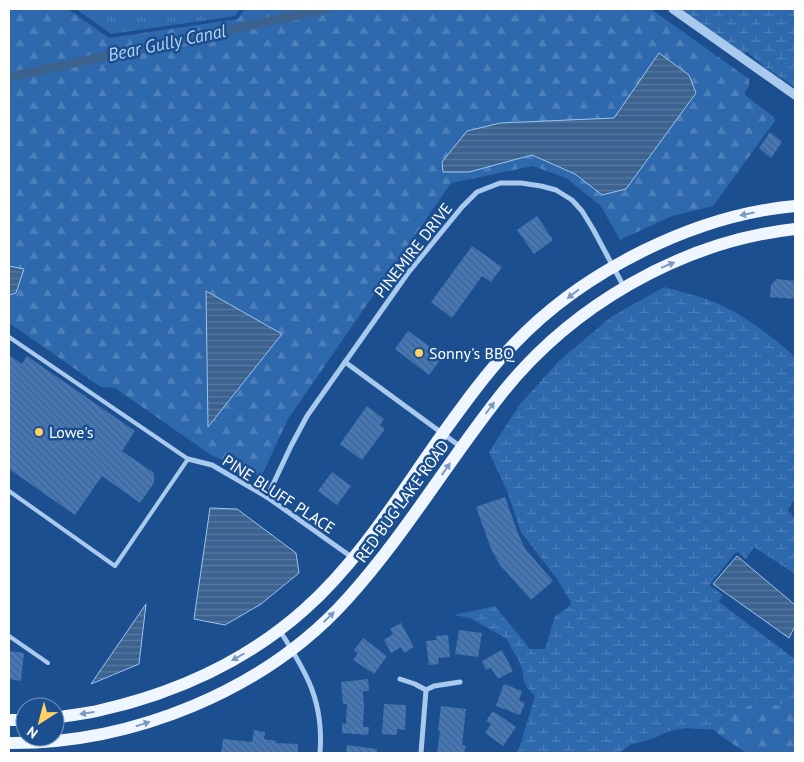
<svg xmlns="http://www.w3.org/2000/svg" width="804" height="762" font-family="'PT Sans',sans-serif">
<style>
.grass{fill:url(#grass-tufts)}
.forest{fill:url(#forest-firs)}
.wetland{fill:url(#wetland-marsh)}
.water{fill:url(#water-rules);stroke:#9cc4f0}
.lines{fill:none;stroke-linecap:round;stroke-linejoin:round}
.canal{stroke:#3c6290;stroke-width:9}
.building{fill:url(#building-back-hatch)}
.service{stroke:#a9c9ee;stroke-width:4}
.minor{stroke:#a9c9ee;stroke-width:5}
.tertiary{stroke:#a9c9ee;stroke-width:9}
.primary{stroke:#f0f6ff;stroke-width:12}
.oneway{fill:#7b9ac1}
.poi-dot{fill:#ffd166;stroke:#1b4f8f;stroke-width:2}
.labels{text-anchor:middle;stroke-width:5;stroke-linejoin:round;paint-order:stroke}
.street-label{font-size:16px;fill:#fff;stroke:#1b4f8f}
.poi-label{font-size:16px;fill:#fff;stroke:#1b4f8f;text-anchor:start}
.water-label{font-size:18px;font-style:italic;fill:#b5d3f5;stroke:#1b4f8f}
</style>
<defs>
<pattern id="grass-tufts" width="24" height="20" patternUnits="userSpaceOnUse" patternTransform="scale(1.25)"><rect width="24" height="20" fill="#2e69ad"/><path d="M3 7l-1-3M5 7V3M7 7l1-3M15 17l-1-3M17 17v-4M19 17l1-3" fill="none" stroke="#4d80b9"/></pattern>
<pattern id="forest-firs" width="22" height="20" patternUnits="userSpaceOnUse" patternTransform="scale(1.25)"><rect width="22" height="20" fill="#2e69ad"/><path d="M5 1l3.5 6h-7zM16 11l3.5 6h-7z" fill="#4d80b9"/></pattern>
<pattern id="wetland-marsh" width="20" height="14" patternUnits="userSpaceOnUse" patternTransform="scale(1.25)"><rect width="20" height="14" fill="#2e69ad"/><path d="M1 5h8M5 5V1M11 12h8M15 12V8" fill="none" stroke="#4d80b9"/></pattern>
<pattern id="water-rules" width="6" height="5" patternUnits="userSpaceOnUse" patternTransform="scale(1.25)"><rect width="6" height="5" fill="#3c6290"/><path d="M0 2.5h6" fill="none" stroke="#597aa1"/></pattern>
<pattern id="building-back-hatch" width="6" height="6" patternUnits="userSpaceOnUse" patternTransform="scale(1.25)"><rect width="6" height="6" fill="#4478b7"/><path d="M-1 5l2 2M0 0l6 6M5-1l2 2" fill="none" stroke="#486282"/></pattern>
</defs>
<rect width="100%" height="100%" fill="#1b4f8f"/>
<!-- grass -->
<polygon class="grass" points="76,9 240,9 235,16 111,34"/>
<!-- forest -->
<g class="forest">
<polygon points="9,9 68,9 109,38 238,19 245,9 651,9 749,79 749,86 745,92 746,96 774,117 775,121 713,206 672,216 620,240 601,206 566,178 533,166 451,183 288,419 261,477 211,455 115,388 101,387 9,323"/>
<polygon points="757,702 774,705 795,704 795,753 746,753 714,731 738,710"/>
</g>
<!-- wetland -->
<g class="wetland">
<polygon points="680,9 795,9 795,87 766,68 747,52 744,54"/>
<path d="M664,287C679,291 694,295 709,300C739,311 772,336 795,357V498L788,510L795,519V574L754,547L746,559L738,552L735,553L710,584V586L723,595L719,602L795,659V704L774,705L757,702L738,710L716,730L686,728L666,732L652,739L630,745L619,753H515L519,749L535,696C518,680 527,678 519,661C515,653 510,647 507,639L470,618L454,615L495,606L530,649H545L555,616L570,606L571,602L557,579L521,532L507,491L489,452L520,404L559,361L611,317Z"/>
</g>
<!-- water -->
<g class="water">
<polygon points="659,53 689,75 696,93 626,189 602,195 575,174 532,155 469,172 443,172 442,162 467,131 500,123 614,118"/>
<polygon points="9,266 24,269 16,293 9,295"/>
<polygon points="206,291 282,334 208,427"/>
<polygon points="210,508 237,509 296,553 299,573 261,604 225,625 194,619"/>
<polygon points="737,556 795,605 795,626 789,638 713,584"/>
<polygon points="146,604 139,664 91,684"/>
</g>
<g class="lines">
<!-- canal -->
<polyline class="canal" points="9,77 326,9"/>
</g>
<!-- building -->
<g class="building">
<polygon points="770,132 782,142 771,158 759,148"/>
<polygon points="537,216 553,240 534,254 517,230"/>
<polygon points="472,246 502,267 491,282 482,276 452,318 431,302"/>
<polygon points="777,279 795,281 795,299 770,297 771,285"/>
<polygon points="408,331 443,356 429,375 395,349"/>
<polygon points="9,355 22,364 27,356 135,431 122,451 154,473 154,483 140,503 102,476 75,515 9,469"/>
<polygon points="367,406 384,419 380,425 385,429 362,460 340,444"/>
<polygon points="332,472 351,486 337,505 318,491"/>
<polygon points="505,497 519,536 526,550 553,581 531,600 500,565 492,551 476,507"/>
<polygon points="401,623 414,647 404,653 401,647 391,653 384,640 393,634 390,629"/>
<polygon points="459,630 482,633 478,657 455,654"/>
<polygon points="448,635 450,657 438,658 439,664 429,665 426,641 437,640 436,636"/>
<polygon points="363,638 387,656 374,674 353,660 358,653 354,650"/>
<polygon points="502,650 513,671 498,679 491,668 486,670 482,661"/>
<polygon points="9,651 24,653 21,681 9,679"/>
<polygon points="368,679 369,691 363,691 364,707 363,727 369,727 368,735 342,733 342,723 346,724 347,704 343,704 341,682"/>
<polygon points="504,684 522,691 519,700 525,703 520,715 496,706"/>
<polygon points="384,704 406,705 405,730 397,729 397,735 382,734"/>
<polygon points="441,706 466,709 462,745 466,746 464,753 437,753 440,731 438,731"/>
<polygon points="493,711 516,727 503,746 485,733 491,724 486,721"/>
<polygon points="254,730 265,732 264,739 276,741 275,743 298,744 298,753 221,753 223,739 252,742"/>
<polygon points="347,745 377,749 377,753 346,753"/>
</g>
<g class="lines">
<!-- service -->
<g class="service">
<polyline points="9,337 188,459 115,566 9,491"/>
<polyline points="9,636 48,663"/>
</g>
<!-- minor -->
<g class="minor">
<polyline points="345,362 461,447"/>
<polyline points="188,459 212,465 267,497 353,558"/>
<polyline points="267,497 291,446 307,416 408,273 462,207 477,192 500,183 521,183 541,186 556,190 572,200 582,211 593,229 624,287"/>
<path d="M280,631C307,673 324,702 320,753"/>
<polyline points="400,679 415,684 426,690"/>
<polyline points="421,753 426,690 434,686 460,682"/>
</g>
<!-- tertiary -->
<polyline class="tertiary" points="673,9 795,95"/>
<!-- primary -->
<g class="primary">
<path d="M55,718C70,715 86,714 101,710C176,693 248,660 305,609C360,560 399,495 441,436C464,404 487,372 514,344C583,271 695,215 795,206"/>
<polyline points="9,720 25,720"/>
<path d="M9,743C132,744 265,691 348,598C404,536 447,463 499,397C569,307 680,242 795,229"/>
</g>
</g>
<!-- one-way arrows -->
<defs><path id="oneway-solid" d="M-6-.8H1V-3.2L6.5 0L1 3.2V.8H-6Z" transform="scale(1.25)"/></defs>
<g class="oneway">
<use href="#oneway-solid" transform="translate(747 214) rotate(168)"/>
<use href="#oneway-solid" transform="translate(668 265) rotate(-22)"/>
<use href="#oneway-solid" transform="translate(573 294) rotate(142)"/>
<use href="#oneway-solid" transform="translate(490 408) rotate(-53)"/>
<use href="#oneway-solid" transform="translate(446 469) rotate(-55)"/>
<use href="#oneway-solid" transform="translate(329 617) rotate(-44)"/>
<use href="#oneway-solid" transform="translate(238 657) rotate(150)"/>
<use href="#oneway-solid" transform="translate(87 713) rotate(172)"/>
<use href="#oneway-solid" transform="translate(143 724) rotate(-18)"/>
</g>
<!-- markers -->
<g class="poi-dot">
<circle cx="419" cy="353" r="5"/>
<circle cx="39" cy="432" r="5"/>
</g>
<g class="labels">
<!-- street labels -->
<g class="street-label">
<text transform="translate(413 250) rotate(-52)" y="6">PINEMIRE DRIVE</text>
<text transform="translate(279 494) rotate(33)" y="6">PINE BLUFF PLACE</text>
<text transform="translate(402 501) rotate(-54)" y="6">RED BUG LAKE ROAD</text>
</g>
<!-- poi labels -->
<g class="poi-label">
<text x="429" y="359">Sonny's BBQ</text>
<text x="49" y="438">Lowe's</text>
</g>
<!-- water labels -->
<g class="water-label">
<text transform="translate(167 43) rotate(-12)" y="6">Bear Gully Canal</text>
</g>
</g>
<!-- border -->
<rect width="804" height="762" fill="none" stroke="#ffffff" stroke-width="20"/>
<!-- north arrow -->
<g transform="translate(40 722) rotate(216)"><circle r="24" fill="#1b4f8f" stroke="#7695bc"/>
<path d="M0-4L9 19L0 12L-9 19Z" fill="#ffd166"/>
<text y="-8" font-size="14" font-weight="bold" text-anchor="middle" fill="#ffffff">N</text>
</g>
</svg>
